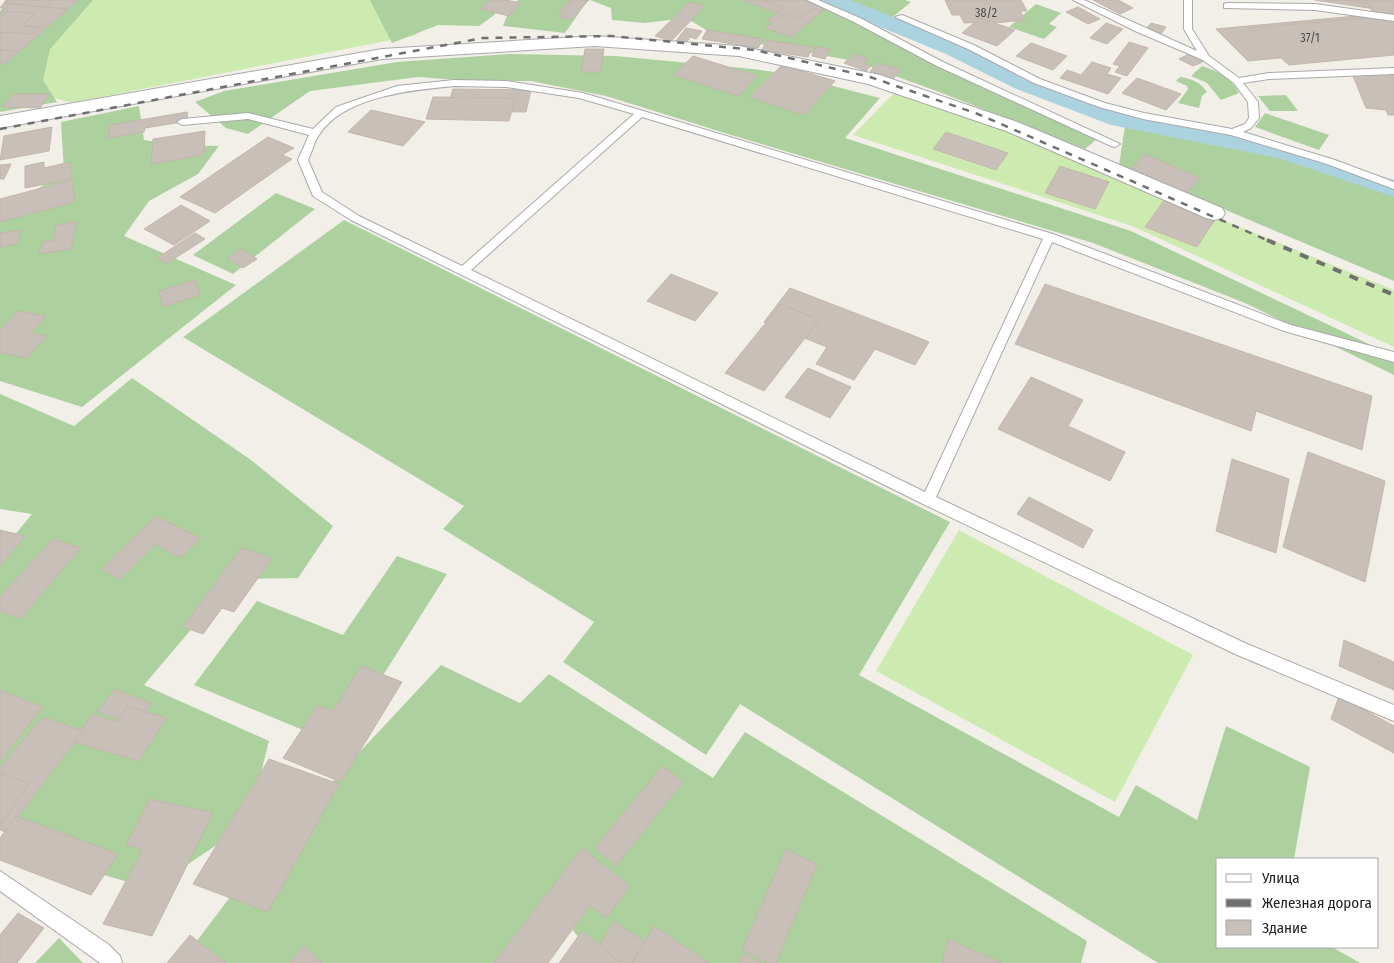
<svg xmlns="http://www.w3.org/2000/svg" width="1394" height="963" font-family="'Fira Sans Condensed',sans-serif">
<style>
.grass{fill:#cdebb0}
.forest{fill:#add19e}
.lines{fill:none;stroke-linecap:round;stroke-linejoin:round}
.canal{fill:#aad3df;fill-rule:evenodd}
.building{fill:#c7bfb8;stroke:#c4b6ab}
.lane-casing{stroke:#a9a9a9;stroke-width:2}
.street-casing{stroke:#a9a9a9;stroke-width:2}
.lane{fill:#fff;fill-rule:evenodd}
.street{fill:#fff;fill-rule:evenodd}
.rail-far1{stroke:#707070;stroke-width:2.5;stroke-dasharray:7 7;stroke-linecap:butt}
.rail{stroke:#707070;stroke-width:4;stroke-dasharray:9 9;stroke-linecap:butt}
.labels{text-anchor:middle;stroke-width:4.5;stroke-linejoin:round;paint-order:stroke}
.far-number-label{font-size:12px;fill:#4b4948}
</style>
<rect width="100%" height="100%" fill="#f2efe9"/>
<!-- grass -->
<g class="grass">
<polygon points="93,0 395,0 417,35 71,103 0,80 0,76"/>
<polygon points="895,92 973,118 1394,290 1394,347 1132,226 853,135"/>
<polygon points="959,530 1193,655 1115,802 876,671"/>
</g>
<!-- forest -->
<g class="forest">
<polygon points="12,0 93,0 50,49 43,80 57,102 0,112 0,11"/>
<polygon points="370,0 508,0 493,16 479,26 438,25 392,43"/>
<polygon points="518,0 588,0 565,33 503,26 509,11"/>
<polygon points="590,0 804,0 850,19 932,64 1097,139 1085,149 939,92 854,61 716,36 686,18 645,23 612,20 611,8"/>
<polygon points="838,0 905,0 911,2 890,19"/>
<polygon points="1036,4 1061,13 1049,24 1057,27 1044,39 1009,27"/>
<polygon points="509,54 615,56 753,69 782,73 880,98 845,138 1131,231 1394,356 1394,375 1245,303 1093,243 728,134 606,96 531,81 471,81 418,77 310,91 248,134 226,128 195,102 224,91 397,62"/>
<path d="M1202,66C1217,71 1232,78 1239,93L1221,100L1207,83L1191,76Z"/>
<path d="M1180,77C1190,78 1202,83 1207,92L1202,96L1199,108L1178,103L1188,89L1187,86L1176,81Z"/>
<polygon points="1286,95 1298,111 1270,111 1258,96"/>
<polygon points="139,106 144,140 178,145 219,146 198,174 149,201 124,236 236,285 82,407 0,381 0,213 64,172 61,122"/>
<polygon points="1265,113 1329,135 1319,150 1255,127"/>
<polygon points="1125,126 1287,156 1394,195 1394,281 1119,165"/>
<polygon points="276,193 315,209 233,274 193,255"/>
<polygon points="344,220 950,522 859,675 1119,817 1136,785 1197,820 1226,726 1310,767 1294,859 1218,859 1218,947 1332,947 1360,963 1158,963 740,704 706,755 563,662 594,622 443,529 464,506 183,337"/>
<polygon points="132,378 251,460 333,526 298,578 234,579 144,685 269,741 248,824 151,889 41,856 0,830 0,553 32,514 0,509 0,394 74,426"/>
<polygon points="397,556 447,574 339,745 194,685 257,601 343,635"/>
<polygon points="441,665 520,703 549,674 713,778 745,732 1087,941 1081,963 599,963 559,913 519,963 198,963 187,954 255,864"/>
<polygon points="59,938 83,963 35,963"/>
</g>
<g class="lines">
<!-- canal -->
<polygon class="canal" points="821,0 850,0 962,44 1030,78 1126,114 1284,145 1394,180 1394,197 1278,158 1111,125 1014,88 946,54 824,4"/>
</g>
<!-- building -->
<g class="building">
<polygon points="6,0 72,0 63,10 0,8"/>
<polygon points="9,0 32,0 27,5 5,3"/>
<polygon points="54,0 78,0 68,9 46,7"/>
<polygon points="490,0 505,0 521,3 509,16 480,9"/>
<polygon points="570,0 589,0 574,15 558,12"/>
<polygon points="573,0 588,0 573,19 559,17"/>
<polygon points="743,0 789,0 809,8 798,16 784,10 779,14"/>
<polygon points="763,0 804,0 827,8 796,32 766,21 784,8"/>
<polygon points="945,0 1021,0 1027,11 1020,11 1025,20 983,24 982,22 964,23 960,15 952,15"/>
<polygon points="1093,0 1118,0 1133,8 1120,14"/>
<polygon points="1315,0 1394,0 1394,47 1248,61 1216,29 1356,16 1377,19 1375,9"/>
<polygon points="1348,0 1394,0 1394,55 1289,65 1248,28 1376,17 1367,3"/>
<polygon points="690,2 705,6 671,41 655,36"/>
<polygon points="11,4 68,9 20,51 0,50 0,13"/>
<polygon points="1078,7 1100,19 1088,24 1066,12"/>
<polygon points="814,8 823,11 791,37 765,28 784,14 799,19"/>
<polygon points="6,12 35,13 23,26 41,27 34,34 0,32 0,17"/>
<polygon points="980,18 1015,30 997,46 962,33"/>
<polygon points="1106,23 1123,29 1107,44 1090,38"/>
<polygon points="1151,23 1166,27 1161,34 1146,29"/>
<polygon points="686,28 702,31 696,39 690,37 686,43 676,41"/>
<polygon points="707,30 763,39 758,48 702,39"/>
<polygon points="767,40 812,47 808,57 762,50"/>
<polygon points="1129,42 1148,48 1127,76 1115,72 1120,66 1113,64"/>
<polygon points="1031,43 1067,56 1053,70 1016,56"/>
<polygon points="816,47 830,49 825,59 812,56"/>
<polygon points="585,49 604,49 600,72 581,72"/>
<polygon points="0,50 20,51 5,64 0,64"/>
<polygon points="855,54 869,59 864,63 871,66 866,71 844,63"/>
<polygon points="1189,54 1203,62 1193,66 1179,59"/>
<polygon points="693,56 757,76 738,96 673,75"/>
<polygon points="1092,62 1111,68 1107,74 1121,78 1108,94 1060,78 1067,70 1081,75"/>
<polygon points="879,63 901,70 893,79 870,71"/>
<polygon points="782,65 835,81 804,115 750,97"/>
<polygon points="1368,69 1394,72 1394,115 1388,115 1386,110 1366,108 1351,71 1370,73"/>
<polygon points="1137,78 1181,94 1166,110 1122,93"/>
<polygon points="453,89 531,90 526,112 446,111"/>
<polygon points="14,94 50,94 40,108 3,107"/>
<polygon points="433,97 515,98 509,121 426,119"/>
<polygon points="371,110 425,122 403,146 348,132"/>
<polygon points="187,112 188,121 145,128 144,132 108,138 110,125"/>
<polygon points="52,127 49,151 0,160 4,136"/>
<polygon points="205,131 204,155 151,164 153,139"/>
<polygon points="946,132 1008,153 996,170 933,149"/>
<polygon points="268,137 294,148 282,155 292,159 215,213 180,197"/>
<polygon points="1145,154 1200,178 1187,193 1131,169"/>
<polygon points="44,162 44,168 70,162 71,179 25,188 25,166"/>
<polygon points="11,164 4,179 0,179 0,165"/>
<polygon points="1060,166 1109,182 1095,209 1045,193"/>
<polygon points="72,180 75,202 0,222 0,199"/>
<polygon points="1165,199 1216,218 1197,247 1145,227"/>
<polygon points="181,205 210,221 174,245 144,229"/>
<polygon points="77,221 71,249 39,254 42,242 54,240 56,225"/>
<polygon points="21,230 17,244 0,247 0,233"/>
<polygon points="195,233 205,239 166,264 157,258"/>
<polygon points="241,249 257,259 243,268 227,258"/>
<polygon points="671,274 718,293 695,321 647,301"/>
<polygon points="195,280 200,295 163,307 159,291"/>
<polygon points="1045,284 1372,396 1362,450 1256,411 1251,431 1015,344"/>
<polygon points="790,288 912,335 929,342 915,365 875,349 854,380 816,364 827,347 764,322"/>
<polygon points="781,304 819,320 764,391 725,373"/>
<polygon points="18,311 46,316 31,333 47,336 27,358 0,353 0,330"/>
<polygon points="808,368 851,387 830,418 785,397"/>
<polygon points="1031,377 1083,400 1068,426 1125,452 1110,481 998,429"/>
<polygon points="1308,452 1385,481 1365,582 1283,547"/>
<polygon points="1232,459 1289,479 1276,553 1216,531"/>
<polygon points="1029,497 1093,530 1083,548 1017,514"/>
<polygon points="156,516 200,538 181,558 155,544 120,579 101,569"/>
<polygon points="0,530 25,536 0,566"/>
<polygon points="53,539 81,548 20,619 0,611 0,597"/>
<polygon points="241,548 272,558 234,612 222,608 203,634 183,627"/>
<polygon points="1344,640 1394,662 1394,690 1339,666"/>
<polygon points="361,666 402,682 341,782 283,758 318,705 333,711"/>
<polygon points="115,689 152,704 135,727 97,711"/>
<polygon points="0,690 43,707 0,761"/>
<polygon points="1339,696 1394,726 1394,753 1331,719"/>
<polygon points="127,706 167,718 139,761 73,742 92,714 117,722"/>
<polygon points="43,717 83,731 8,830 0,830 0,767"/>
<polygon points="269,759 339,784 268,912 193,884"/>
<polygon points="662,766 683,782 616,866 595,848"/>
<polygon points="0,774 30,783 0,826"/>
<polygon points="150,799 213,813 152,936 103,924 143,849 126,845"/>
<polygon points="16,816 118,854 91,895 0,860 0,838"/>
<polygon points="582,848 630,886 606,918 590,905 548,963 494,963"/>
<polygon points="786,849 817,864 776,963 767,963 742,949"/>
<polygon points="18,913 44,928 17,963 0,963 0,935"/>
<polygon points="614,921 645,942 632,963 589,963"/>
<polygon points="654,926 709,963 632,963"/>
<polygon points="582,931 621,963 559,963"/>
<polygon points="190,935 226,963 167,963"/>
<polygon points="948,939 1002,963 942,963"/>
<polygon points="304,946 322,963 290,963"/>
<polygon points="743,953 761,963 739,963"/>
</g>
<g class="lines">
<defs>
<g id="lane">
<polygon points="807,0 818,0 860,18 943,62 1120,144 1115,147 1111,146 937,66 854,22"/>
<polygon points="1073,0 1084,0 1197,51 1184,29 1184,0 1192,0 1192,29 1209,56 1239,78 1269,73 1394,68 1394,74 1269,79 1243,83 1258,102 1259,118 1251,128 1243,132 1335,160 1394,182 1394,189 1327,164 1231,135 1143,119 1099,107 1034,83 968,49 895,17 902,15 974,45 1040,79 1105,103 1144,113 1232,129 1245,124 1249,118 1248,102 1234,83 1203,60 1135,31"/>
<polygon points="1227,3 1315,4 1394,15 1394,21 1315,10 1224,8 1224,4"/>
<path d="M454,80L506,81L583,93L1053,234L1291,325L1394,352V362L1284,331L1052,242L936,497L1247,644L1394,705V721L1235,654L923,504L351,220L313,196L298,160L309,135L248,119L182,125L177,122L182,119L248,113L313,129L336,107L397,86ZM454,86L506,87L579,98L634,114L462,266L359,216L322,192L308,160C312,152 314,142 319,135C344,96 412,90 454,86ZM642,117L1043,239L925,492L471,270Z"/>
<polygon points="0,871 108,944 120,956 122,963 100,963 0,891"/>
</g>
<polygon id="street" points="595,36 739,46 880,75 1020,123 1222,208 1225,213 1222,218 1214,220 1206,218 1006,131 868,84 739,56 595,46 382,59 0,128 0,116 382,49"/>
</defs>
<!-- lane casing -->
<use href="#lane" class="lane-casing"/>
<!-- street casing -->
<use href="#street" class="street-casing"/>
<!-- lane -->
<use href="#lane" class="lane"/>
<!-- street -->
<use href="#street" class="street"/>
<!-- rail-far1 -->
<polyline class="rail-far1" points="0,129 483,38 611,36 755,50 870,77 978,114 1269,241"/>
<!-- rail -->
<polyline class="rail" points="1267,240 1394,295"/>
</g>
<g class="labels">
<!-- far-number labels -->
<g class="far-number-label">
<text x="986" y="17">38/2</text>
<text x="1310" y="42">37/1</text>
</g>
</g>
<!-- legend -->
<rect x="1216" y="858" width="162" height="90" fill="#ffffff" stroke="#a7a7a7"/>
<rect x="1226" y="874" width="25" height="8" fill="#ffffff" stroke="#a7a7a7"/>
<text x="1262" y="883" font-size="15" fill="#222222">Улица</text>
<rect x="1226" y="899" width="25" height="8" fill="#707070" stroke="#a7a7a7"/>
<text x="1262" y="908" font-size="15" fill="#222222">Железная дорога</text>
<rect x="1226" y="920" width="25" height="15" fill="#c7bfb8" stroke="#a7a7a7"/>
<text x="1262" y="933" font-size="15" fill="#222222">Здание</text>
</svg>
